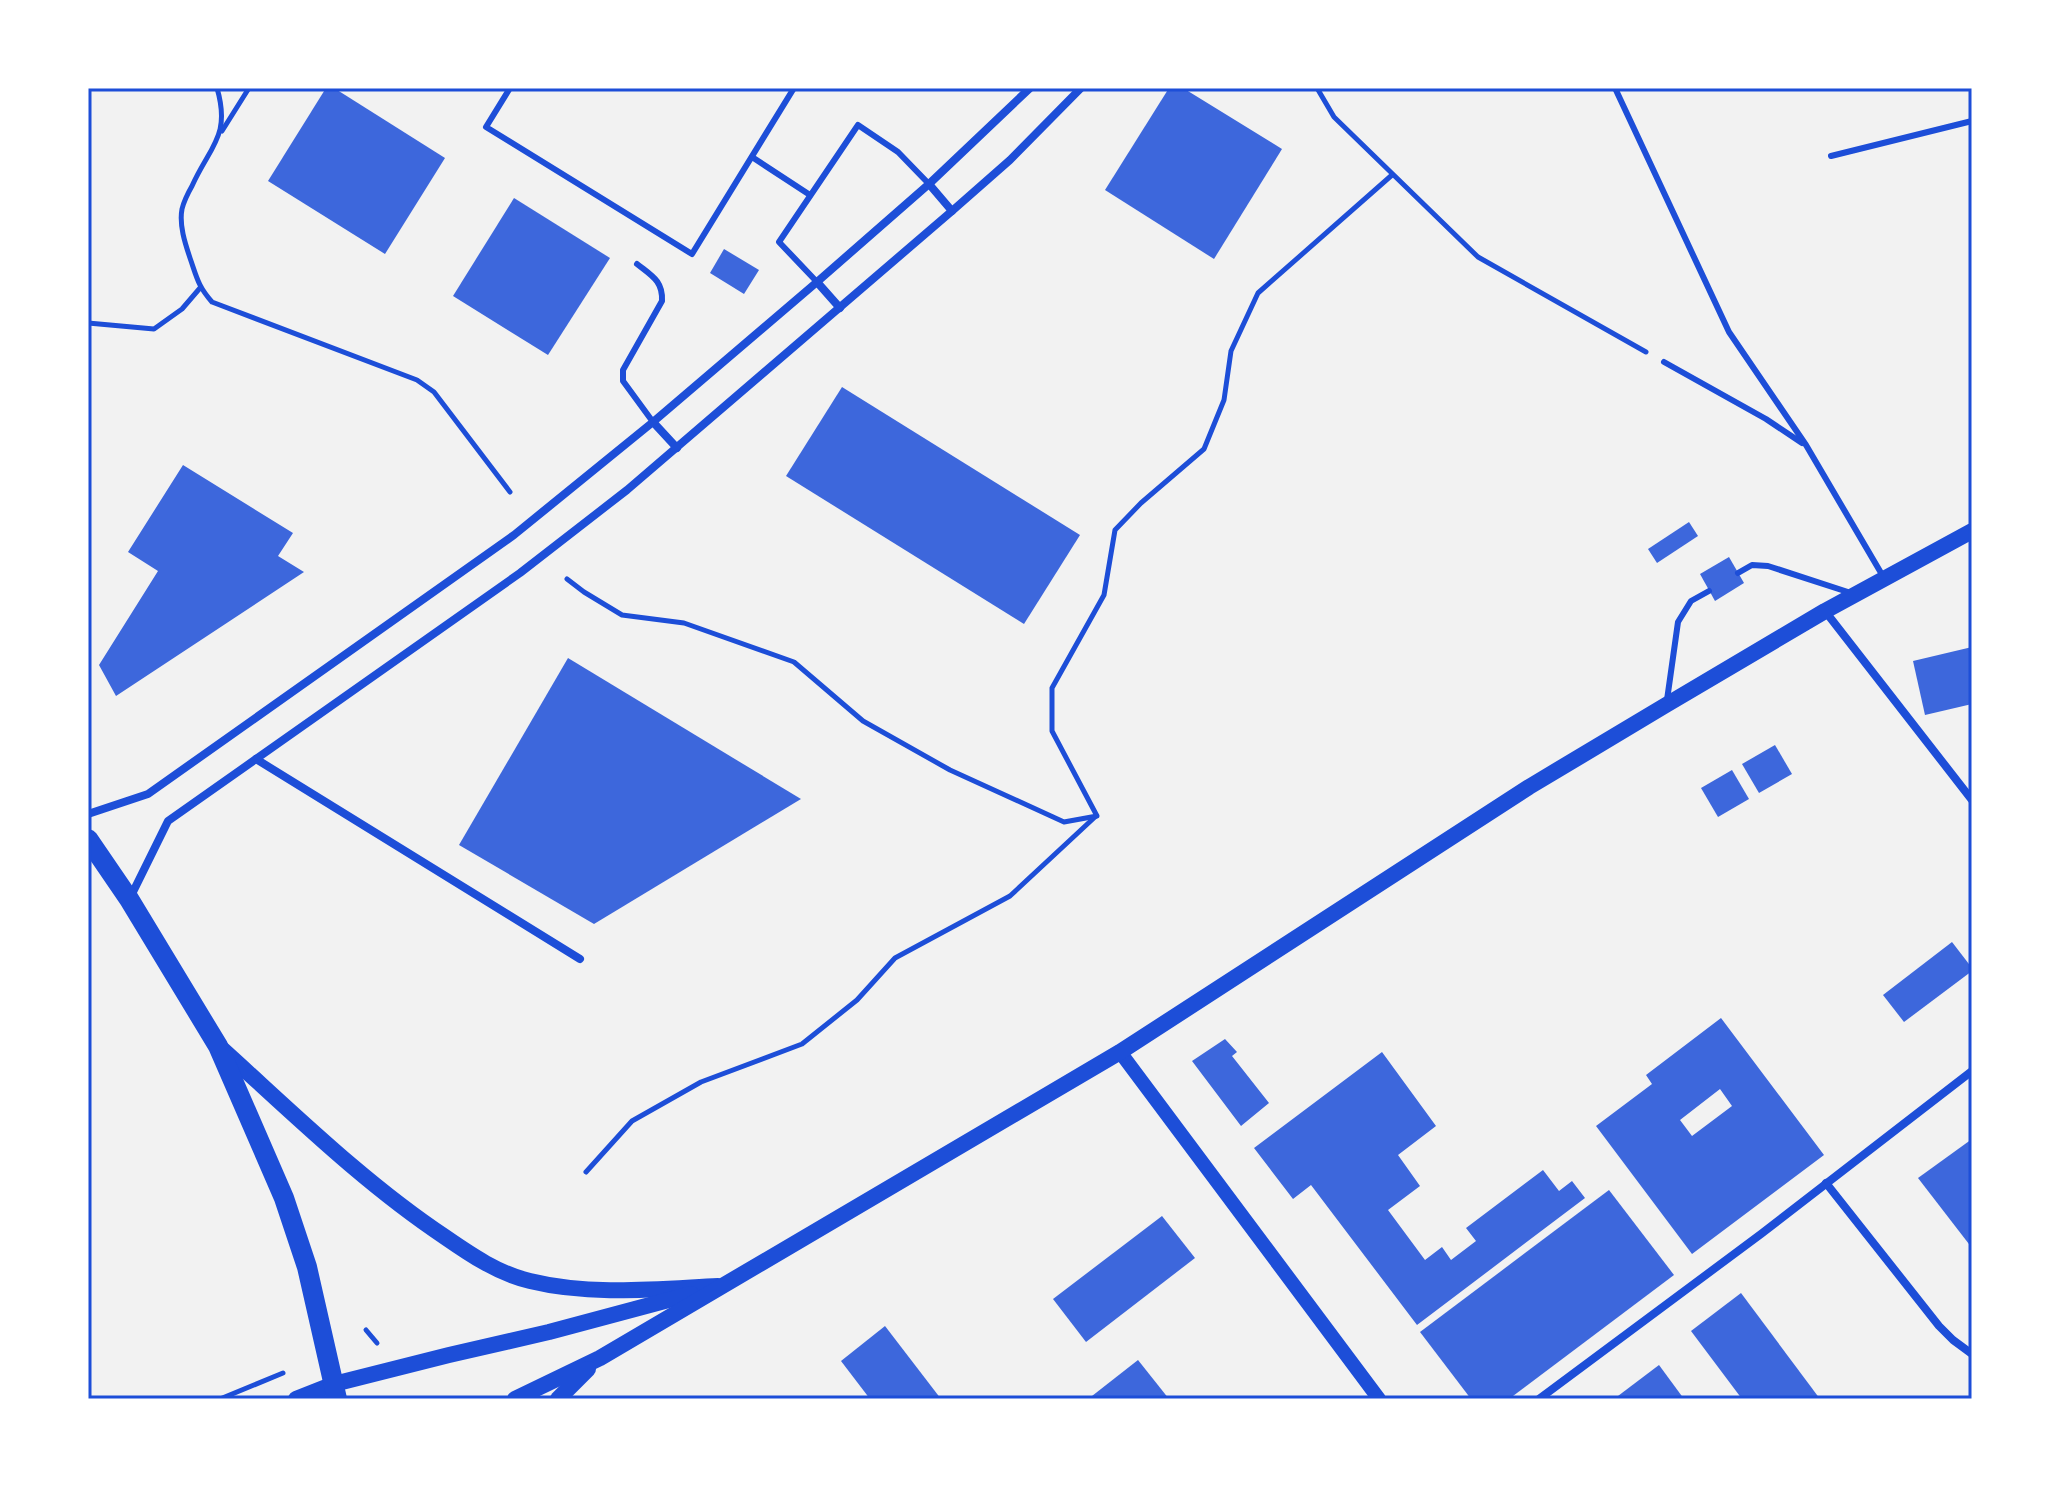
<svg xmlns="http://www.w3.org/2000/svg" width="2060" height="1487" font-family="Jost,sans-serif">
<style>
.building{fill:#3d67dc;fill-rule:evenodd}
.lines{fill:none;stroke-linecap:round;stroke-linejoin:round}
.path{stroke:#1d4ed8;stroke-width:5}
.service{stroke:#1d4ed8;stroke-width:6}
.minor{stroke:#1d4ed8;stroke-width:8}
.tertiary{stroke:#1d4ed8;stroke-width:14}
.secondary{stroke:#1d4ed8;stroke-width:16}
.primary{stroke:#1d4ed8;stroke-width:20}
.neatline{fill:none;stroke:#1d4ed8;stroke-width:3}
</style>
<rect width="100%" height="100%" fill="#f2f2f2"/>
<!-- building -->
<g class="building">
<polygon points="326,88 334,88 445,158 385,254 268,181"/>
<polygon points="1169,88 1183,88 1282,149 1214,259 1105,190"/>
<polygon points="514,198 610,258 548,355 453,296"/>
<polygon points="724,249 759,270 744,294 710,273"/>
<polygon points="842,387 1080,535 1024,624 786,476"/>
<polygon points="183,465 293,533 278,556 304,572 116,696 99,665 158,571 128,552"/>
<polygon points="1689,522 1698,536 1657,563 1648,549"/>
<polygon points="1729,557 1744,583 1715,601 1700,574"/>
<polygon points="1972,647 1972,704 1925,715 1913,661"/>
<polygon points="568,658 801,799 594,924 459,845"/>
<polygon points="1775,745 1792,774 1759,793 1742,764"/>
<polygon points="1732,770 1749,799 1718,817 1701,788"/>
<polygon points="1952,942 1972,968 1972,971 1904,1022 1883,995"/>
<path d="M1721,1018L1824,1155L1692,1254L1596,1126L1652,1084L1646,1075ZM1720,1089L1732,1106L1692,1136L1680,1120Z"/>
<polygon points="1225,1039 1237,1052 1232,1056 1269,1103 1241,1126 1192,1061"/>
<polygon points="1382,1052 1436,1126 1398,1155 1420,1186 1388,1210 1425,1260 1442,1247 1451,1260 1476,1241 1466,1228 1543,1170 1559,1191 1572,1181 1585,1198 1417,1325 1311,1185 1293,1199 1254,1148"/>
<polygon points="1972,1139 1972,1248 1918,1178"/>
<polygon points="1609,1190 1674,1275 1509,1399 1471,1399 1420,1332"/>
<polygon points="1162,1216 1195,1258 1086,1342 1053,1299"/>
<polygon points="1741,1293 1820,1399 1742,1399 1691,1331"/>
<polygon points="885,1326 941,1399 870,1399 841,1361"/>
<polygon points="1138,1360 1169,1399 1094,1399 1092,1396"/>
<polygon points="1659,1365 1684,1399 1614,1399"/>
</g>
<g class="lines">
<!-- path -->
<g class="path">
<path d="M217,88C231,136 210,146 192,186C188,193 184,201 182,209C179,225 185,243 190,258C197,278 198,286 212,302L417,380L434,392L510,492"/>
<polyline points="1317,88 1334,117 1478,257 1646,352"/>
<polyline points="222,131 249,88"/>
<polyline points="88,323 154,329 182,309 200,288"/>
<polyline points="567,579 584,592 622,615 684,623 794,662 863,721 950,770 1064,822 1097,816 1052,731 1052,688 1104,595 1115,530 1141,503 1204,449 1224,400 1231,351 1258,293 1392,175"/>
<polyline points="586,1172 632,1121 701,1082 802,1044 857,1000 895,958 1010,896 1096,816"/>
<polyline points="366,1330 377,1343"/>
<polyline points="220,1399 283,1373"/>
</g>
<!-- service -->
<g class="service">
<polyline points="510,88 486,127 692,254 794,88"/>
<polyline points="1615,88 1729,332 1806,445 1884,578"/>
<polyline points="1831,156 1972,121"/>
<polyline points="752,157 810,195"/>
<path d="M637,264C652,276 663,281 662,301L623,370V381L653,422"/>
<polyline points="817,282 779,242 858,125 898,152 929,184"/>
<polyline points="1664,362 1766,419 1802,443"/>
<polyline points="1738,573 1752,565 1768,566 1851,593"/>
<polyline points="1667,700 1678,622 1691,601 1709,591"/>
</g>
<!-- minor -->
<g class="minor">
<polyline points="929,184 952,211"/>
<polyline points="817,282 840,308"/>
<polyline points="653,422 677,448"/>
<polyline points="1825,611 1972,800"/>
<polyline points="256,759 580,959"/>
<polyline points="88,814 148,794 514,535 653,422 817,282 929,184 1030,88"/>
<polyline points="130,898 168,821 520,573 627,490 952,211 1010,160 1081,88"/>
<polyline points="1826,1183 1939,1326 1953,1340 1972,1354"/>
<polyline points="1539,1399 1761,1234 1972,1071"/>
</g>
<!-- tertiary -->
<polyline class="tertiary" points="1120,1052 1379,1399"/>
<!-- secondary -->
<g class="secondary">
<path d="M222,1049C294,1114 364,1183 445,1237C471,1255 499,1274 530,1281C591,1296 657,1289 718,1286"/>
<polyline points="296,1399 334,1384 449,1355 549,1332 691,1294"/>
<polyline points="515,1399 600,1358 1120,1052 1529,787 1666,705 1825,611 1972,531"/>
<polyline points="558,1399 588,1369"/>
</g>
<!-- primary -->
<polyline class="primary" points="88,839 129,899 218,1046 284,1198 307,1267 337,1399"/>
</g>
<!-- border -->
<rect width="2060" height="1487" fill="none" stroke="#ffffff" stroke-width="180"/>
<rect x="90" y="90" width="1880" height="1307" class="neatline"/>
</svg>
